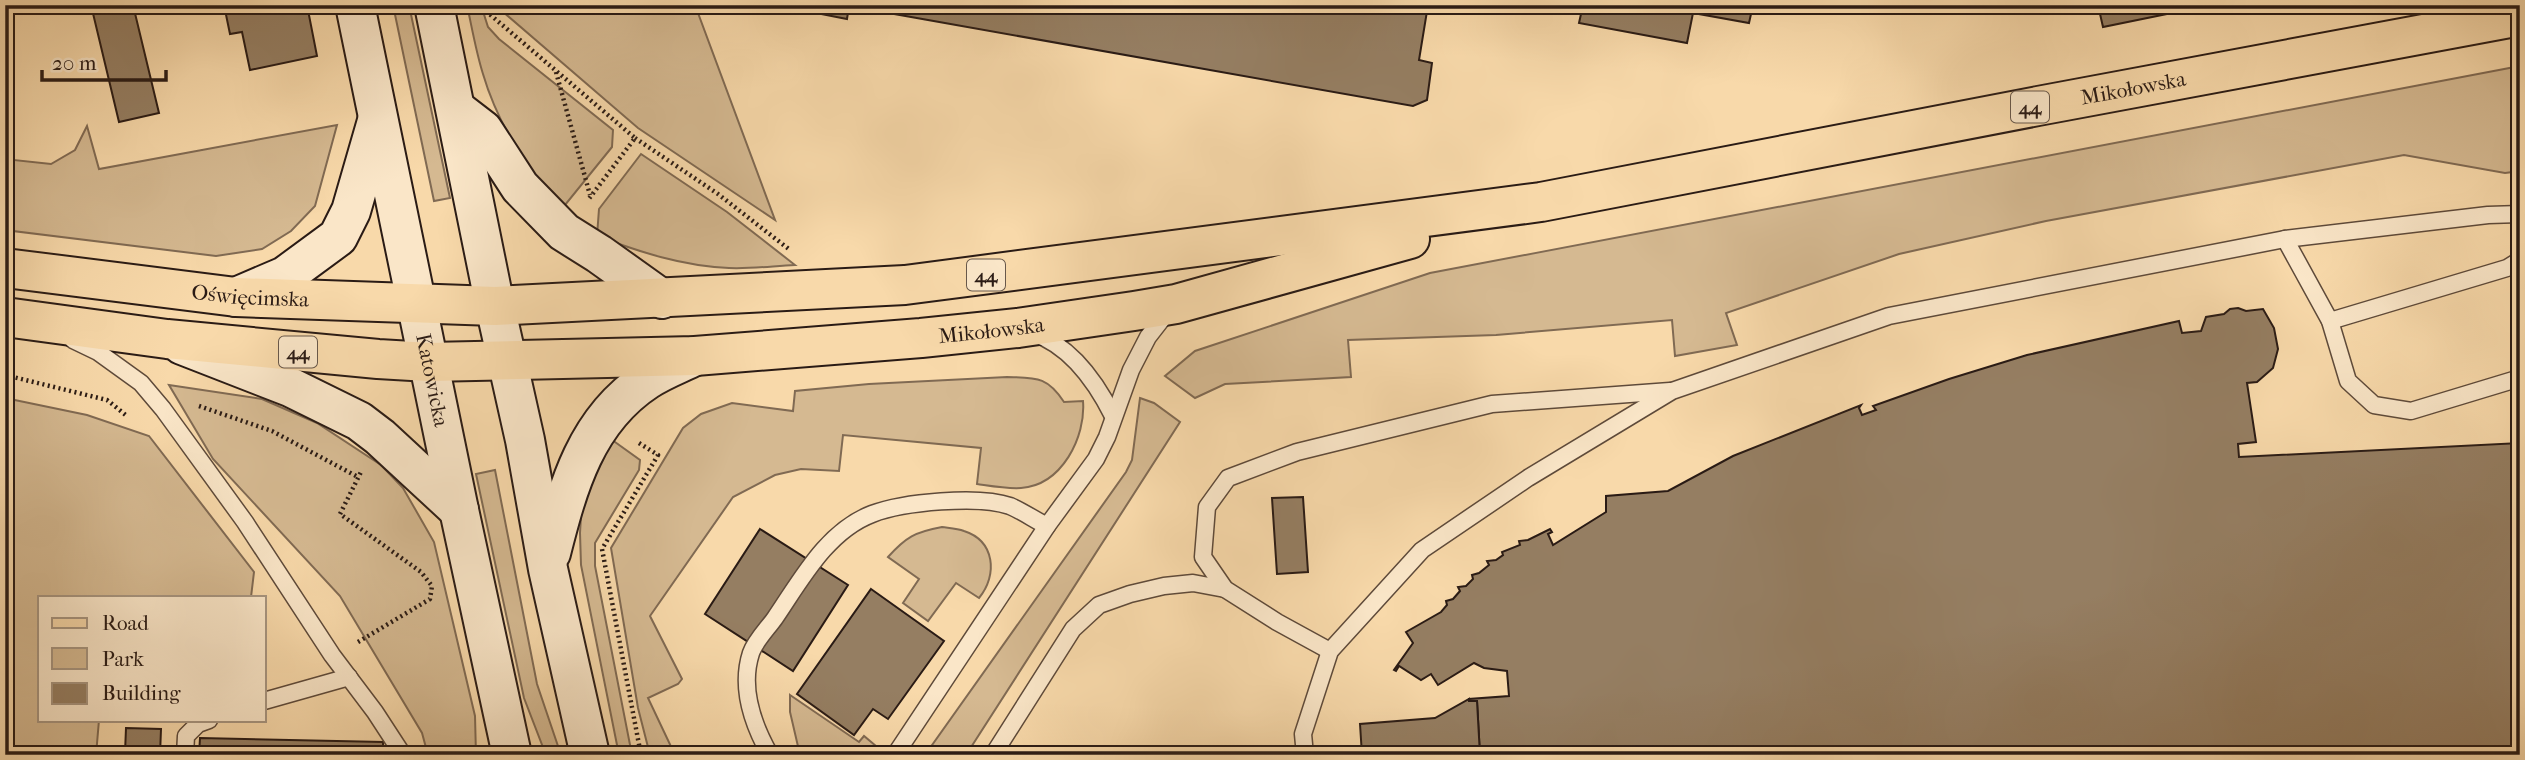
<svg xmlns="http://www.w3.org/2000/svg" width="2525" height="760" font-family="'IM FELL French Canon',serif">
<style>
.green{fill:#d5b991;stroke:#806a53;stroke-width:2}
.building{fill:#957e62;stroke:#2a1b15;stroke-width:2}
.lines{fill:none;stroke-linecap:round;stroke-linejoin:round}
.lane-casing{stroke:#5e4a3a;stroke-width:19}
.secondary-casing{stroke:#2a1b15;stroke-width:42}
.primary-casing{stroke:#2a1b15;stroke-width:42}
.path{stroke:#2a1b15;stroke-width:4.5;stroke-dasharray:2 3.5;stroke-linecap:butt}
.lane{stroke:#fae6c8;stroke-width:16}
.secondary{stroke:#fae6c8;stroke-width:38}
.primary{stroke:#f8d9aa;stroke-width:38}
.labels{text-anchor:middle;stroke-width:7;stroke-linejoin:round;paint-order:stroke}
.shield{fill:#fae6c8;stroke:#68584b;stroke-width:2}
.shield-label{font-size:19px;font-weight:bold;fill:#2a1b15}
.street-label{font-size:21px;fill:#2a1b15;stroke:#fae6c8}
</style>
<rect width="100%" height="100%" fill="#f8d9aa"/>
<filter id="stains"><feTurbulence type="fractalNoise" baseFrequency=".00286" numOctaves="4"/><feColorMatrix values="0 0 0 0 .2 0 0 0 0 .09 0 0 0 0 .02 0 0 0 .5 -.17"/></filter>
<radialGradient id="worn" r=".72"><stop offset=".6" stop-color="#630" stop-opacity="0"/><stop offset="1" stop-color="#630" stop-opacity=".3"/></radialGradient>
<!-- green -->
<g class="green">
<polygon points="393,5 409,5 450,198 434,201"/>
<path d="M467,5H481L488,27L499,39L613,130L612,147L561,210C529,176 496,119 483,74C476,52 472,28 467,5Z"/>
<polygon points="495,5 695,5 775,220 638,128"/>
<polygon points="2520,66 2520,171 2505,173 2404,155 2046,221 1899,254 1726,313 1737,345 1675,356 1672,320 1496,335 1348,340 1351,377 1225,384 1195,398 1165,376 1195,351 1430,273"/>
<polygon points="337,125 315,206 291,231 262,249 216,256 5,230 5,159 51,164 75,150 87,126 99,169"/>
<path d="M641,154L727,212L795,265C773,266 751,269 729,268C682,266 640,252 597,236L599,209Z"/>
<path d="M1007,377C1036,378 1047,376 1064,402L1083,401C1086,437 1062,485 1021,488C1007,489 991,486 977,484L981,448L843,435L839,471L801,469L775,475L733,497L650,616L682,679L678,684L648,698L675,755H650L638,708L611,548L683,428L701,414L732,403L793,411L795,391L869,384Z"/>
<polygon points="169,385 262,399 317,423 381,465 403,488 434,542 475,716 476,755 428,755 422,733 340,596 213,459"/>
<polygon points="5,398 87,415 149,436 254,572 251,597 40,597 40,720 99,720 96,755 5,755"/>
<polygon points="1140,398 1154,403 1180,422 966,755 925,755 1126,472 1132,460"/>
<polygon points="608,437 640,460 639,470 595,543 595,566 632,755 619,755 581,565 580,533 582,500"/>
<polygon points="495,470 537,684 561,755 546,755 524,698 476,474"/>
<path d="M942,527C949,528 957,528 964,531C995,541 998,575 979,598L956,583L928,621L903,603L919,579L888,557C906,537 915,532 942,527Z"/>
<polygon points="790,695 859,742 864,736 876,746 878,755 800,755 790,712"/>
</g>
<!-- building -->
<g class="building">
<polygon points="91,5 133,5 159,113 119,122"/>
<polygon points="224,5 307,5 317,56 250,70 242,32 230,34"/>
<polygon points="822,5 1428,5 1419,60 1432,63 1427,100 1413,106 849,6 847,19 821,14"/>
<polygon points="1583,5 1753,5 1749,23 1693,13 1687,43 1579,23"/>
<polygon points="2098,5 2211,5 2103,27"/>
<polygon points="2238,308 2246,311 2263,309 2274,328 2278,349 2273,368 2257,382 2247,383 2256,442 2238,444 2239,457 2520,443 2520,755 1480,755 1477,701 1469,701 1469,699 1509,696 1507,671 1484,668 1474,663 1438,685 1431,674 1421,680 1399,666 1396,671 1394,670 1413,643 1406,632 1441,612 1447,605 1446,601 1453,599 1460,591 1458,587 1466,586 1473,579 1472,575 1479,573 1489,565 1487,561 1496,560 1503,555 1502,552 1520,545 1519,541 1528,540 1550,529 1552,532 1548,534 1553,545 1606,512 1606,496 1668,491 1733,456 1861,405 1859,408 1862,415 1876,410 1873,406 1949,379 2027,355 2179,321 2182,333 2201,331 2206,317 2224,314 2230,309"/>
<polygon points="1303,497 1308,572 1277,574 1272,498"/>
<polygon points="760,529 848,585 793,671 705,614"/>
<polygon points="871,589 944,641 888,719 873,709 854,735 797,694"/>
<polygon points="1469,699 1469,701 1477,701 1480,755 1362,755 1360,724 1435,718"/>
<polygon points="126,728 161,729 160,755 111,755 111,752 125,753"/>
<polygon points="200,738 383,742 383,755 199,755"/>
</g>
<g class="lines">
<defs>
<g id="lane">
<polyline points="2285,239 2330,321 2348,381 2374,405 2411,411 2520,378"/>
<polyline points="2330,321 2507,268 2520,260"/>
<path d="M1033,333C1071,346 1096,382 1113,416"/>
<polyline points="73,340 98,352 141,383 163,409 245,522 332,655 375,712 403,755"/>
<polyline points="1330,651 1277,622 1225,589 1203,557 1207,507 1228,478 1297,452 1492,404 1670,391"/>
<polyline points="264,701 349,677"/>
<polyline points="185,755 186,736 198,724 209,720"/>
<path d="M770,755C753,725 740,687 751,653C755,641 768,628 775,618C801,580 827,531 872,514C903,502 979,495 1010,506C1022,511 1035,520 1047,526"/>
<polyline points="895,755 1047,526 1096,459 1107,437 1131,370 1148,337 1169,310"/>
<polyline points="993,755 1073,629 1099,605 1130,594 1164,586 1193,583 1225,589"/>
<polyline points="1305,755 1303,734 1330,651 1422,550 1528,478 1672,391 1889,316 2285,239 2488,215 2520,214"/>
</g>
<g id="secondary">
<path id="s1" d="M355,5L459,510L512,755"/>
<polyline points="434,5 495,306 525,440 548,569 590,755"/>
<polyline points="457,110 483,130 520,187 564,232 599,254 662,299"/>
<polyline points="236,297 285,276 338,237 351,211 377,121"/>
<polyline points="182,345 290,387 359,421 380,437 459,510"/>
<path d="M551,553C568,486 586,420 647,380C662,370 679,364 695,356"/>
</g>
<g id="primary">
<path id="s2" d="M5,268L236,297L495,306L905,285L1541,202L2038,106L2520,16"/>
<path id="s3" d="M5,317L167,339L378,359L429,362L695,356L921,338L1018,328L1134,311L1176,304L1410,239"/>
</g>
</defs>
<!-- lane casing -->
<use href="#lane" class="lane-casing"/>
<!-- secondary casing -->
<use href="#secondary" class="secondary-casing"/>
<!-- primary casing -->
<use href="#primary" class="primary-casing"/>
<!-- path -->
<g class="path">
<polyline points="486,5 487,12 635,138 588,200"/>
<polyline points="556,72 590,195"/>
<polyline points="635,138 718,194 790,250"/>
<polyline points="5,375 107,400 127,416"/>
<polyline points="199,406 272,431 358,477"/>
<polyline points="639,443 658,455 602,549 641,755"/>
<polyline points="358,642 430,599 432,586 421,572 340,514 361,472"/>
</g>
<!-- lane -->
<use href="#lane" class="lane"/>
<!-- secondary -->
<use href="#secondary" class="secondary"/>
<!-- primary -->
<use href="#primary" class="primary"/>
</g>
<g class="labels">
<!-- shield labels -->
<g class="shield">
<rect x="2011" y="91.5" width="38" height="31" rx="5"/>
<rect x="967" y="259.5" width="38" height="31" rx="5"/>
<rect x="279" y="336.5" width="38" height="31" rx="5"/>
</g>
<g class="shield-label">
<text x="2030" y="114">44</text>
<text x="986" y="282">44</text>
<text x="298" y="359">44</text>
</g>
<!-- street labels -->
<g class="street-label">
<text dy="7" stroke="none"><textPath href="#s2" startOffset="2147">Mikołowska</textPath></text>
<text dy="7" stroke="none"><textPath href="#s2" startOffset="247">Oświęcimska</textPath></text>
<text dy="7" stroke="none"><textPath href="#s3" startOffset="990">Mikołowska</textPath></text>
<text dy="7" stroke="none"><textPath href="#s1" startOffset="383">Katowicka</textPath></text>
</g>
</g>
<!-- margin -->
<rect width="2525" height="760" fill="none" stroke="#f8d9aa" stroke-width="28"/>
<rect x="7" y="7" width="2511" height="746" fill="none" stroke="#2a1b15" stroke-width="3.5"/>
<rect x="14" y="14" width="2497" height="732" fill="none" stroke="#2a1b15" stroke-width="2"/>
<!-- legend -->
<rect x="38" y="596" width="228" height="126" fill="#fae6c8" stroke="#a79580" stroke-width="2"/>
<rect x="52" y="618" width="35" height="10" fill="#f8d9aa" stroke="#a79580" stroke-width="2"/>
<text x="102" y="630" font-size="21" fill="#2a1b15">Road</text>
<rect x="52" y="648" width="35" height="21" fill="#d5b991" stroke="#a79580" stroke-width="2"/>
<text x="102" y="666" font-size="21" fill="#2a1b15">Park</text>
<rect x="52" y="683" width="35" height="21" fill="#957e62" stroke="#a79580" stroke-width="2"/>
<text x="102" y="700" font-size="21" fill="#2a1b15">Building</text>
<!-- scale -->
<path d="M42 70v10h124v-10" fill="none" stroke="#2a1b15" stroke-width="3.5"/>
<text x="52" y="70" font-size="21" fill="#2a1b15" stroke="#fae6c8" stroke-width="5" paint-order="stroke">20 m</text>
<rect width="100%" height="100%" filter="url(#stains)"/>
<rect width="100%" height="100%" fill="url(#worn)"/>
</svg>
